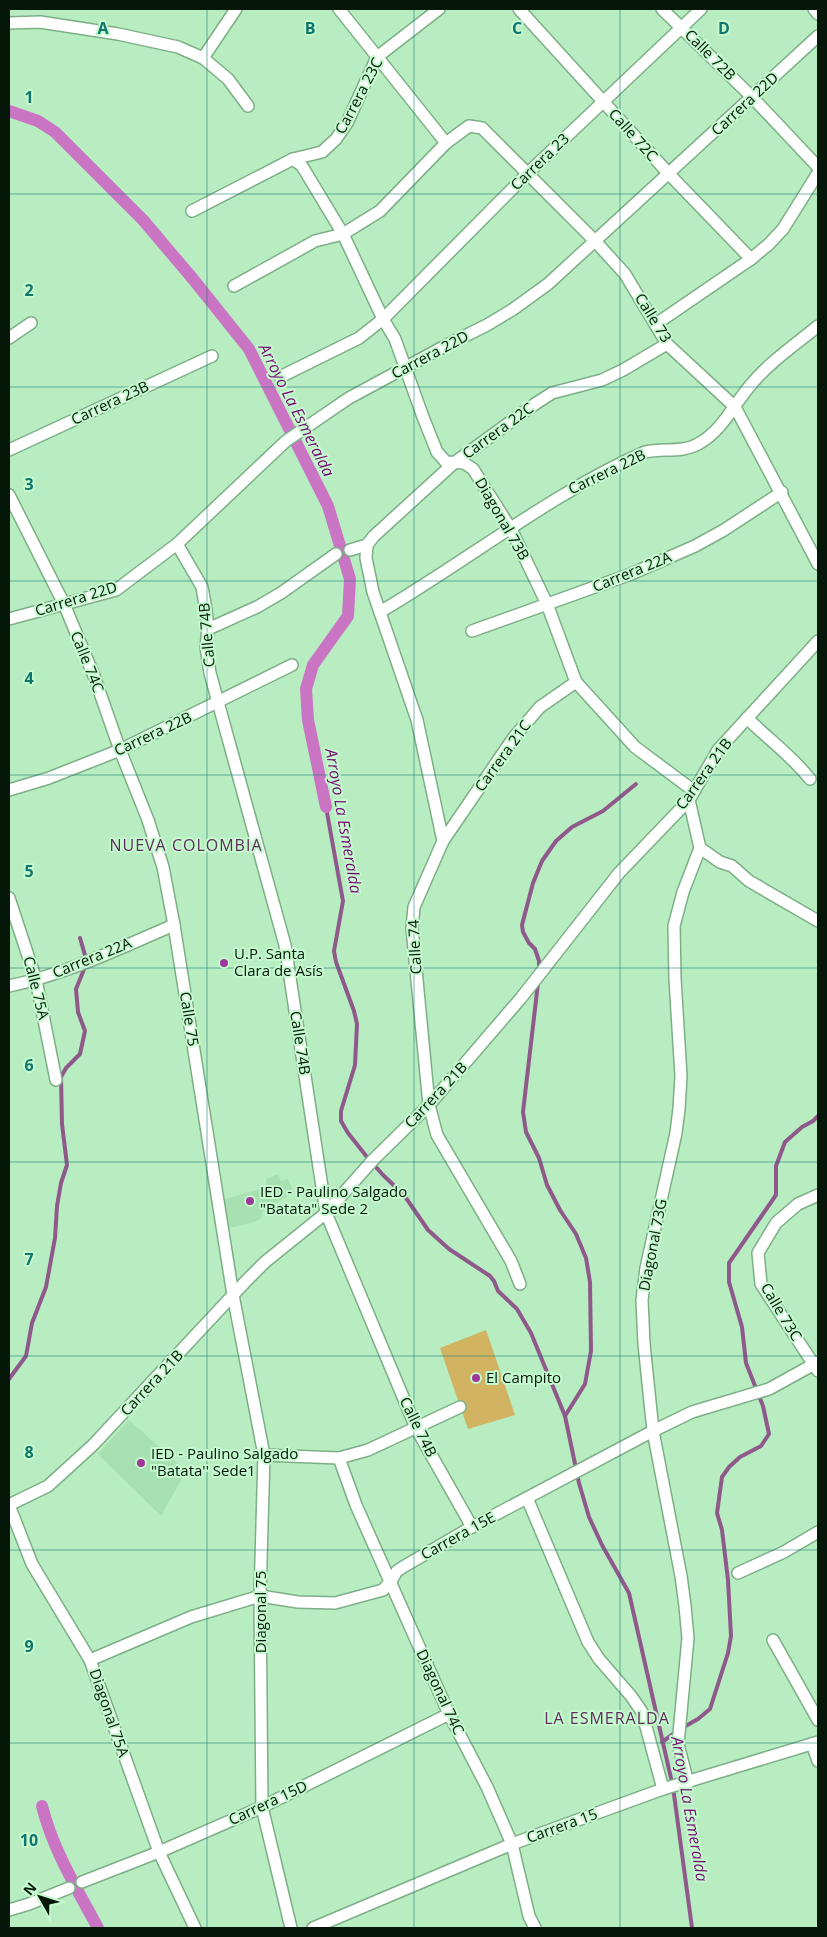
<svg xmlns="http://www.w3.org/2000/svg" width="827" height="1937" font-family="'Open Sans',sans-serif">
<style>
.built{fill:#a7e1b2}
.green{fill:#d1b361}
.lines{fill:none;stroke-linecap:round;stroke-linejoin:round}
.stream{stroke:#8f598c;stroke-width:4}
.canal{stroke:#ca75c4;stroke-width:12}
.minor-casing{stroke:#7daf86;stroke-width:14}
.minor{stroke:#fff;stroke-width:11}
.grid{fill:none;stroke:#0f766e;stroke-width:1;stroke-opacity:0.55}
.poi-dot{fill:#9f379a;stroke:#c5face;stroke-width:2}
.labels{text-anchor:middle;stroke-width:4;stroke-linejoin:round;paint-order:stroke}
.street-label{font-size:15px;fill:#041709;stroke:#c5face}
.poi-label{font-size:15px;fill:#041709;stroke:#c5face;text-anchor:start}
.water-label{font-size:16px;font-style:italic;fill:#760773;stroke:#c5face}
.neighbourhood-label{font-size:16px;letter-spacing:1px;fill:#5f2c5c;stroke:#c5face}
.grid-label{font-size:16px;text-anchor:middle;font-weight:bold;fill:#0f766e;stroke:#c5face;stroke-width:4;stroke-linejoin:round;paint-order:stroke}
</style>
<rect width="100%" height="100%" fill="#b8ecc1"/>
<!-- built -->
<g class="built">
<polygon points="278,1174 281,1181 288,1179 294,1192 262,1212 262,1218 251,1223 229,1228 222,1200 267,1187 266,1179"/>
<polygon points="129,1420 186,1471 161,1516 98,1454"/>
</g>
<!-- green -->
<polygon class="green" points="486,1330 515,1415 468,1429 440,1348"/>
<g class="lines">
<!-- stream -->
<g class="stream">
<polyline points="326,807 343,901 334,951 336,962 354,1011 357,1024 355,1065 341,1111 341,1121 348,1133 367,1157 383,1175 404,1195 428,1230 449,1249 490,1276 494,1281 498,1291 517,1309 531,1333 565,1416 579,1483 589,1517 602,1545 629,1593 673,1787 692,1928"/>
<polyline points="539,970 539,961 535,949 529,943 523,932 522,925 533,883 542,861 556,841 572,827 603,811 636,784"/>
<polyline points="538,983 523,1112 526,1132 539,1158 547,1185 560,1210 576,1234 586,1258 590,1282 591,1351 585,1384 565,1416"/>
<polyline points="9,1379 26,1356 32,1323 46,1287 55,1238 57,1206 61,1183 67,1165 62,1124 61,1077 66,1068 80,1054 85,1031 78,1012 76,989 87,962 80,938"/>
<polyline points="682,1728 698,1719 710,1709 728,1653 731,1636 728,1580 722,1530 717,1513 722,1477 729,1467 740,1457 761,1446 769,1434 763,1406 746,1363 742,1327 729,1282 729,1263 776,1195 776,1166 785,1142 802,1127 813,1121 818,1116"/>
<polyline points="662,1742 676,1732"/>
</g>
<!-- canal -->
<g class="canal">
<polyline points="9,111 38,121 55,132 143,220 193,279 249,349 328,506 350,579 348,616 313,665 306,689 308,720 326,807"/>
<path d="M42,1806C53,1850 77,1889 98,1928"/>
</g>
<defs>
<g id="minor">
<polyline points="339,9 446,143"/>
<polyline points="519,9 669,174 751,259"/>
<polyline points="662,9 752,97 818,167"/>
<polyline points="814,9 818,14"/>
<polyline points="9,23 40,22 118,34 178,47 203,58 228,79 248,106"/>
<polyline points="203,58 236,9"/>
<polyline points="293,159 302,166 343,234 383,319 395,339 423,417 437,452 446,462 464,463 473,469 511,529 547,604 576,682 635,747 694,791"/>
<polyline points="192,211 293,159 322,152 336,139 347,123 377,57 439,9"/>
<polyline points="234,286 315,241 343,234 380,211 446,143 469,126 482,128 595,241 625,274 667,344 735,407 818,564"/>
<polyline points="656,324 751,259 769,244 783,229 818,173"/>
<polyline points="9,338 31,323"/>
<polyline points="280,377 359,338 383,319 528,173 701,9"/>
<polyline points="9,450 212,356"/>
<polyline points="9,495 64,604 94,676 120,750 148,820 163,867 174,925 233,1295 264,1455 260,1596 262,1807 291,1928"/>
<polyline points="177,544 202,587 206,610 208,629 206,647 210,673 285,945 326,1213 416,1428 472,1527"/>
<polyline points="367,545 366,558 373,592 417,720 443,841 414,907 412,928 429,1105 437,1135 511,1261 520,1284"/>
<polyline points="350,550 367,545 374,536 454,463 535,404 552,393 602,380 623,370 667,344"/>
<path d="M380,612C469,560 550,494 645,452C663,448 682,453 698,444C721,432 733,406 749,387C768,363 795,345 818,326"/>
<polyline points="9,619 116,590 177,544 286,441 349,398 447,345 487,325 512,310 548,284 818,36"/>
<polyline points="208,629 257,607 281,593 336,554"/>
<polyline points="472,631 631,574 695,546 724,530 782,492"/>
<path d="M747,718C768,739 792,756 810,779"/>
<polyline points="9,790 49,778 120,750 292,665"/>
<polyline points="443,841 514,737 540,707 576,682"/>
<polyline points="700,848 720,862 732,866 749,881 818,921"/>
<polyline points="9,898 36,980 56,1080"/>
<path d="M9,986C67,974 120,948 174,925"/>
<polyline points="818,1195 798,1204 776,1223 758,1253 761,1284 818,1371"/>
<polyline points="264,1455 339,1458 368,1450 460,1407"/>
<polyline points="339,1458 356,1505 449,1714 487,1787 512,1844 529,1916 535,1928"/>
<polyline points="527,1498 588,1642 599,1659 631,1696 642,1712 663,1789"/>
<polyline points="9,1505 48,1486 93,1445 247,1280 265,1262 326,1213 373,1160 429,1105 521,998 619,873 689,800 718,750 818,641"/>
<polyline points="9,1505 32,1564 90,1660 159,1852 195,1928"/>
<polyline points="738,1573 784,1552 818,1532"/>
<polyline points="773,1640 818,1720"/>
<polyline points="90,1660 191,1617 260,1596 298,1602 335,1603 383,1590 391,1581 397,1571 403,1567 472,1527 653,1431 692,1412 769,1389 818,1362"/>
<polyline points="812,1744 818,1761"/>
<polyline points="688,1783 678,1744 688,1638 685,1606 681,1576 653,1431 644,1344 642,1300 646,1268 676,1133 679,1109 681,1076 675,979 674,926 683,892 700,848 689,800"/>
<polyline points="82,1882 159,1852 262,1807 449,1714"/>
<polyline points="9,1910 29,1904 69,1888"/>
<polyline points="313,1928 512,1844 663,1789 818,1742"/>
</g>
</defs>
<!-- minor casing -->
<use href="#minor" class="minor-casing"/>
<!-- minor -->
<use href="#minor" class="minor"/>
</g>
<!-- grid -->
<path class="grid" d="M207,9V1928M414,9V1928M620,9V1928M9,194H818M9,387H818M9,581H818M9,775H818M9,968H818M9,1162H818M9,1356H818M9,1550H818M9,1743H818"/>
<!-- markers -->
<g class="poi-dot">
<circle cx="224" cy="963" r="5"/>
<circle cx="250" cy="1201" r="5"/>
<circle cx="476" cy="1378" r="5"/>
<circle cx="141" cy="1463" r="5"/>
</g>
<g class="labels">
<!-- street labels -->
<g class="street-label">
<text transform="translate(710 55) rotate(45)" y="5">Calle 72B</text>
<text transform="translate(359 96) rotate(-62)" y="5">Carrera 23C</text>
<text transform="translate(745 104) rotate(-43)" y="5">Carrera 22D</text>
<text transform="translate(633 135) rotate(48)" y="5">Calle 72C</text>
<text transform="translate(540 162) rotate(-44)" y="5">Carrera 23</text>
<text transform="translate(653 318) rotate(58)" y="5">Calle 73</text>
<text transform="translate(430 355) rotate(-28)" y="5">Carrera 22D</text>
<text transform="translate(110 403) rotate(-25)" y="5">Carrera 23B</text>
<text transform="translate(498 431) rotate(-36)" y="5">Carrera 22C</text>
<text transform="translate(607 472) rotate(-26)" y="5">Carrera 22B</text>
<text transform="translate(502 519) rotate(60)" y="5">Diagonal 73B</text>
<text transform="translate(632 572) rotate(-22)" y="5">Carrera 22A</text>
<text transform="translate(76 599) rotate(-17)" y="5">Carrera 22D</text>
<text transform="translate(207 635) rotate(-95)" y="5">Calle 74B</text>
<text transform="translate(87 662) rotate(68)" y="5">Calle 74C</text>
<text transform="translate(153 734) rotate(-25)" y="5">Carrera 22B</text>
<text transform="translate(503 756) rotate(-54)" y="5">Carrera 21C</text>
<text transform="translate(704 774) rotate(-54)" y="5">Carrera 21B</text>
<text transform="translate(415 947) rotate(-93)" y="5">Calle 74</text>
<text transform="translate(92 958) rotate(-22)" y="5">Carrera 22A</text>
<text transform="translate(36 988) rotate(76)" y="5">Calle 75A</text>
<text transform="translate(189 1019) rotate(81)" y="5">Calle 75</text>
<text transform="translate(300 1043) rotate(81)" y="5">Calle 74B</text>
<text transform="translate(436 1095) rotate(-47)" y="5">Carrera 21B</text>
<text transform="translate(653 1245) rotate(-79)" y="5">Diagonal 73G</text>
<text transform="translate(781 1312) rotate(59)" y="5">Calle 73C</text>
<text transform="translate(152 1383) rotate(-47)" y="5">Carrera 21B</text>
<text transform="translate(418 1427) rotate(64)" y="5">Calle 74B</text>
<text transform="translate(458 1536) rotate(-29)" y="5">Carrera 15E</text>
<text transform="translate(261 1612) rotate(-90)" y="5">Diagonal 75</text>
<text transform="translate(440 1692) rotate(65)" y="5">Diagonal 74C</text>
<text transform="translate(109 1713) rotate(71)" y="5">Diagonal 75A</text>
<text transform="translate(268 1803) rotate(-25)" y="5">Carrera 15D</text>
<text transform="translate(562 1826) rotate(-20)" y="5">Carrera 15</text>
</g>
<!-- poi labels -->
<g class="poi-label">
<text x="234" y="959">U.P. Santa<tspan x="234" dy="17">Clara de Asís</tspan></text>
<text x="260" y="1197">IED - Paulino Salgado<tspan x="260" dy="17">"Batata" Sede 2</tspan></text>
<text x="486" y="1383">El Campito</text>
<text x="151" y="1459">IED - Paulino Salgado<tspan x="151" dy="17">"Batata'' Sede1</tspan></text>
</g>
<!-- water labels -->
<g class="water-label">
<text transform="translate(297 410) rotate(63)" y="6">Arroyo La Esmeralda</text>
<text transform="translate(344 821) rotate(80)" y="6">Arroyo La Esmeralda</text>
<text transform="translate(690 1809) rotate(80)" y="6">Arroyo La Esmeralda</text>
</g>
<!-- neighbourhood labels -->
<g class="neighbourhood-label">
<text x="186" y="851">NUEVA COLOMBIA</text>
<text x="607" y="1724">LA ESMERALDA</text>
</g>
</g>
<g class="grid-label">
<text x="103" y="34">A</text>
<text x="310" y="34">B</text>
<text x="517" y="34">C</text>
<text x="724" y="34">D</text>
<text x="29" y="103">1</text>
<text x="29" y="296">2</text>
<text x="29" y="490">3</text>
<text x="29" y="684">4</text>
<text x="29" y="877">5</text>
<text x="29" y="1071">6</text>
<text x="29" y="1265">7</text>
<text x="29" y="1458">8</text>
<text x="29" y="1652">9</text>
<text x="29" y="1846">10</text>
</g>
<!-- border -->
<rect width="827" height="1937" fill="none" stroke="#041709" stroke-width="20"/>
<!-- north arrow -->
<g transform="translate(40 1897) rotate(309)" stroke="#c5face" stroke-width="4" paint-order="stroke">
<path d="M0-4L9 19L0 12L-9 19Z" fill="#041709"/>
<text y="-8" font-size="14" font-weight="bold" text-anchor="middle" fill="#041709">N</text>
</g>
</svg>
